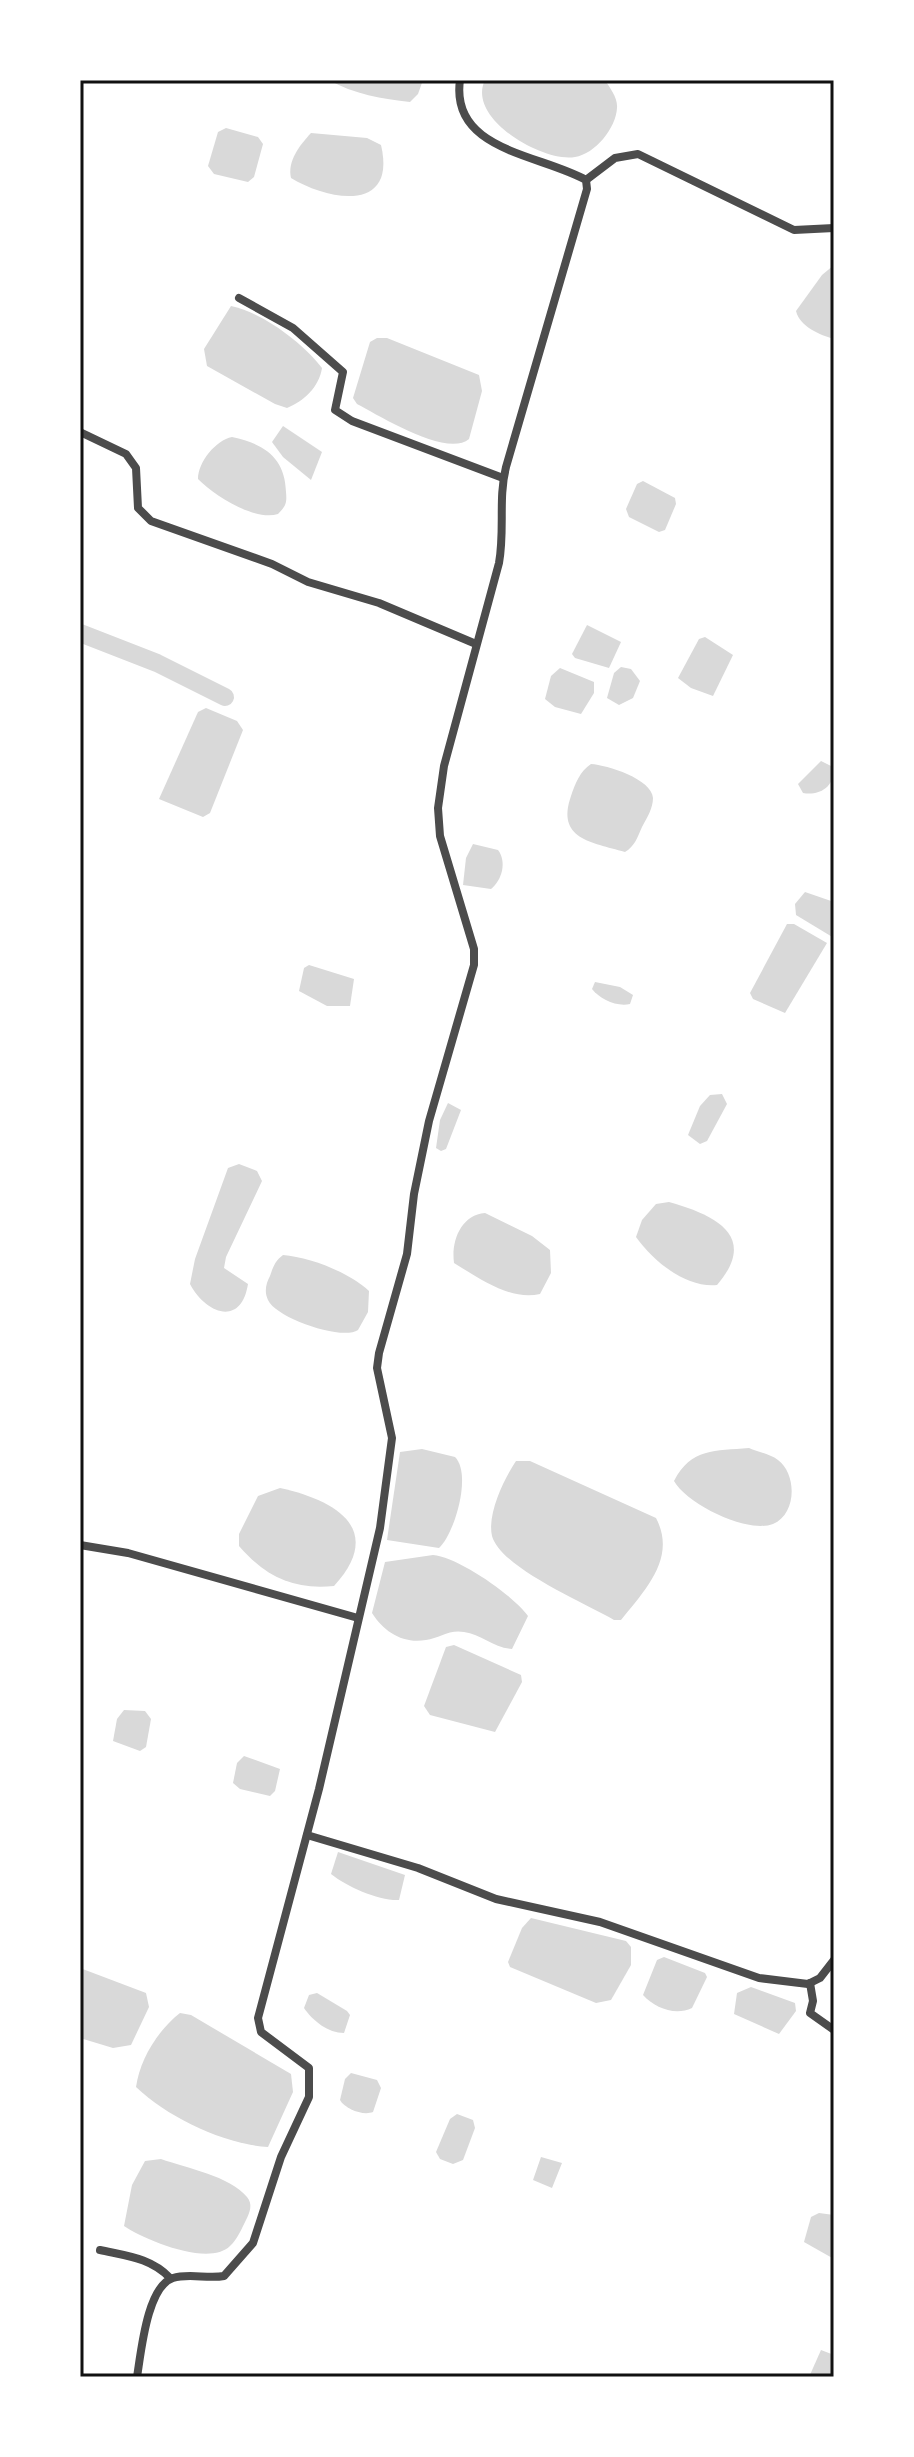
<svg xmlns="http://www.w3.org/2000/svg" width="914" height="2457" font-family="Rubik,sans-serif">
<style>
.water{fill:#d9d9d9}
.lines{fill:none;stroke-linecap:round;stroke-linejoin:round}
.canal{stroke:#d9d9d9;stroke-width:18}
.minor{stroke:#4c4c4c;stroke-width:8}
.neatline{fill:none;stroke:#111;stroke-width:3}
</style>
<rect width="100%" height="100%" fill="#fff"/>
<!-- water -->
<g class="water">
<path d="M329,80H423L418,94L410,102C383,99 353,94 329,80Z"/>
<path d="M485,80H605C610,88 618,98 617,108C616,128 595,154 575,157C543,163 466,118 485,80Z"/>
<polygon points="226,128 258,137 263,144 254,177 248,182 214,174 208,166 218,132"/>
<path d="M311,133L367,138L381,145C397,213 329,201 291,178C287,161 300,145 311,133Z"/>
<path d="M834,265V339C820,335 800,327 796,311L822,275Z"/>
<path d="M231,306C262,312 303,343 322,368C319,387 304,401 287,408L275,404L207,366L204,349Z"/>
<path d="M377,338H387L479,375L482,391L469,439C447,458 380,416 357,404L353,398L370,342Z"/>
<polygon points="283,426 322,452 311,480 283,457 272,442"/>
<path d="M232,437C265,444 285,458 286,492C287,503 286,506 278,514C254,521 215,496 198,479C198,462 216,440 232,437Z"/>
<polygon points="643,481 675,498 676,504 665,530 659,532 629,517 626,509 637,484"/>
<polygon points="587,625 621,642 609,668 575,658 572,654"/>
<polygon points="705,637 733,655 713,696 691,688 678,678 699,639"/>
<polygon points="621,667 631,669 640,681 633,698 619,705 607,698 614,673"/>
<polygon points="560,668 594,682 594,693 581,714 555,707 545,699 551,676"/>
<polygon points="206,708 237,721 243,730 210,813 203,817 159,799 198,712"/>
<path d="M821,761L833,767C836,786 820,796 803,793L798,784Z"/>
<path d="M591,764C607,765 652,779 653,798C653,808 647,818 642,827C637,838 635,846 625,852C591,842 556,839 571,796C575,784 580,771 591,764Z"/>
<path d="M473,844L498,850C507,862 502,880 491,889L463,885L466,858Z"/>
<polygon points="805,892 834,902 834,938 796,915 795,904"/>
<polygon points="787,924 794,924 827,943 785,1013 753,999 750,993"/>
<polygon points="309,965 354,979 350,1006 327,1006 299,991 304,968"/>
<path d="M595,982L620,987L633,995L630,1004C616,1007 600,999 592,989Z"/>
<polygon points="722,1094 727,1104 707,1141 700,1144 688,1135 700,1106 710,1095"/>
<polygon points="448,1103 461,1110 446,1149 441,1151 436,1148 440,1120"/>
<path d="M239,1164L257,1171L262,1181L226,1257L224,1268L248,1284C241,1328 205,1313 190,1284L195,1259L228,1168Z"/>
<path d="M669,1202C715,1215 759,1236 717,1285C686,1288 654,1262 636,1237L642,1220L656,1204Z"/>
<path d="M485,1213L532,1236L550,1250L551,1273L540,1294C510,1301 479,1278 454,1263C451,1241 461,1215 485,1213Z"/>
<path d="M283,1255C309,1257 349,1272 369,1291L368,1312L358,1330C342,1341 276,1318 268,1300C264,1292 266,1283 270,1276C273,1267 275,1261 283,1255Z"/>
<path d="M749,1448C758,1452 770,1454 778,1460C797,1474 797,1514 773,1524C747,1534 687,1504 674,1481C691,1448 715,1451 749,1448Z"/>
<path d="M422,1449L455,1457C472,1474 455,1533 439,1548L387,1540L400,1452Z"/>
<path d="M516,1461H530L656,1518C677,1558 645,1590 621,1620H614C585,1603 501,1568 492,1536C487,1514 504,1479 516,1461Z"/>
<path d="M280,1488C335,1500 386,1529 334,1586C293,1590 266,1577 239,1546V1534L258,1496Z"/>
<path d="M433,1555C458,1557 513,1595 528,1616L512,1649C494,1648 481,1634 464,1632C450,1629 439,1638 426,1640C403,1644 384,1632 372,1613L385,1562Z"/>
<polygon points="454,1645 521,1675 522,1682 495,1732 430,1715 424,1706 446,1647"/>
<polygon points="124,1710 145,1711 151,1719 146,1747 140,1751 113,1741 117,1719"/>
<polygon points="244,1756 280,1769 275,1791 270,1796 240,1789 233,1783 237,1763"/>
<path d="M338,1852L405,1875L399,1900C379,1901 347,1887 331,1874Z"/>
<polygon points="531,1918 626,1941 631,1947 631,1965 611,2000 596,2003 510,1967 508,1962 522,1928"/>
<path d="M664,1957L705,1973L707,1977L692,2008C675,2016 655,2008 643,1995L657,1960Z"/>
<polygon points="80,1968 146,1993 149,2007 131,2045 113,2048 80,2038"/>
<polygon points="751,1987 795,2003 796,2011 779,2034 734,2014 737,1993"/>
<path d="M317,1993L347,2011L350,2015L344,2033C328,2033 313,2021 304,2008L309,1995Z"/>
<path d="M180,2013L191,2015L291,2074L293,2092L268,2147C223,2144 169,2118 136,2087C140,2059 158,2030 180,2013Z"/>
<path d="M351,2073L377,2080L381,2088L373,2112C363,2116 345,2109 340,2100L345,2079Z"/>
<polygon points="457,2114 473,2120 475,2128 463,2160 453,2164 440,2159 436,2152 450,2119"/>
<polygon points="541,2157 562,2163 552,2188 533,2180"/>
<path d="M161,2159C186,2168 230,2176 247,2197C253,2204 250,2212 246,2220C242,2228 237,2240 230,2246C209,2267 145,2240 124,2226L132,2185L145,2161Z"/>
<polygon points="819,2213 834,2215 834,2259 804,2242 811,2217"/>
<polygon points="821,2350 834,2355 833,2377 809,2377"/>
</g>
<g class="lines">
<!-- canal -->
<polyline class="canal" points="80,633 157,663 225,697"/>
<!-- minor -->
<g class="minor">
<polyline points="586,180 615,158 638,154 794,230 834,228"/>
<polyline points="239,298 293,328 343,372 335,410 352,421 503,478"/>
<polyline points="80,432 126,454 136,468 138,508 151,521 272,564 308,582 379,603 476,644"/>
<polyline points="80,1545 128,1553 358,1618"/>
<polyline points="307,1835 418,1868 496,1899 600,1922 759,1978 808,1984 820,1978 834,1960"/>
<polyline points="810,1983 813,2001 810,2013 834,2030"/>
<path d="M100,2250C127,2256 151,2258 170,2278"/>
<path d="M137,2377C141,2353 147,2286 173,2278C188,2273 208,2279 224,2276L253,2243L281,2157L309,2097V2068L261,2032L258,2018L319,1789L380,1528L392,1438L377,1368L379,1353L407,1254L414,1194L429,1121L474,965V949L440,836L438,808L444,766L499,563C505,530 498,499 506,467L587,189L586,180C540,154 450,151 460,80"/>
</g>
</g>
<!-- border -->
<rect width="914" height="2457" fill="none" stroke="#ffffff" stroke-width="164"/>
<rect x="82" y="82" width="750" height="2293" class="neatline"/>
</svg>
